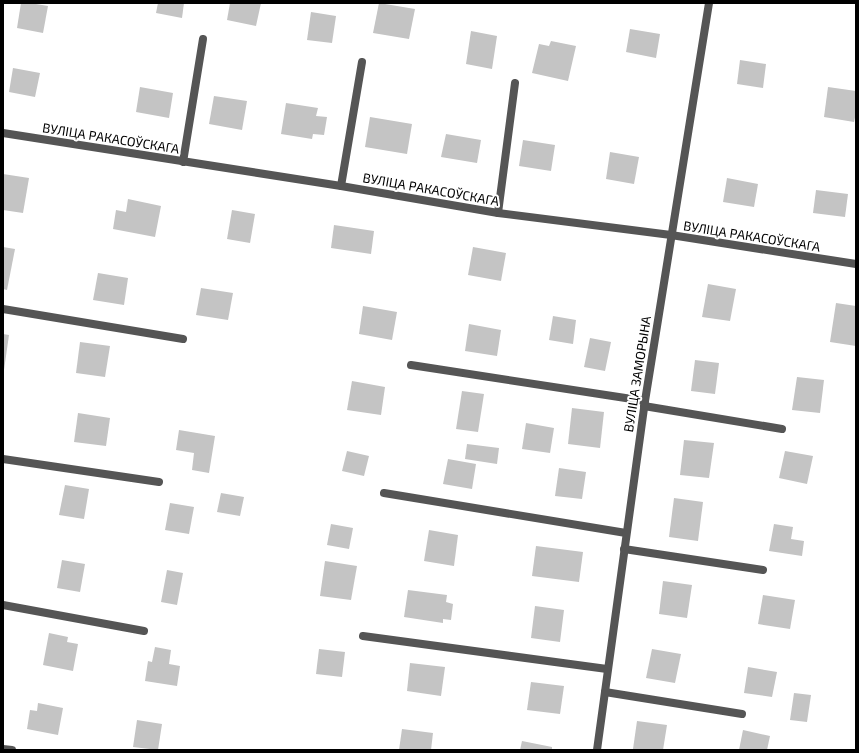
<svg xmlns="http://www.w3.org/2000/svg" width="859" height="753" font-family="'Exo 2',sans-serif">
<style>
.building{fill:#c4c4c4}
.lines{fill:none;stroke-linecap:round;stroke-linejoin:round}
.service{stroke:#555;stroke-width:8}
.minor{stroke:#555;stroke-width:8}
.labels{text-anchor:middle;stroke-width:4;stroke-linejoin:round;paint-order:stroke}
.street-label{font-size:13px;fill:#000;stroke:#fff}
</style>
<rect width="100%" height="100%" fill="#fff"/>
<!-- building -->
<g class="building">
<polygon points="21,3 30,3 48,6 43,33 17,28"/>
<polygon points="158,3 184,3 182,18 156,13"/>
<polygon points="230,3 261,3 256,26 227,20"/>
<polygon points="379,3 415,9 409,39 373,33"/>
<polygon points="311,12 336,16 332,43 307,40"/>
<polygon points="630,29 660,34 656,58 626,52"/>
<polygon points="471,31 497,36 492,69 466,64"/>
<polygon points="551,41 576,46 568,81 532,73 539,44 549,46"/>
<polygon points="740,60 766,64 763,88 737,84"/>
<polygon points="13,68 40,73 35,97 9,92"/>
<polygon points="140,87 173,93 169,118 136,112"/>
<polygon points="828,87 856,91 856,113 854,122 824,117"/>
<polygon points="214,96 247,101 242,130 209,124"/>
<polygon points="286,103 318,108 316,116 327,117 324,135 313,134 312,139 281,134"/>
<polygon points="370,117 412,124 407,154 365,147"/>
<polygon points="446,134 481,140 477,163 441,157"/>
<polygon points="523,140 555,145 551,171 519,166"/>
<polygon points="610,152 639,157 634,184 606,179"/>
<polygon points="3,174 29,178 23,213 3,210"/>
<polygon points="727,178 758,184 754,207 723,202"/>
<polygon points="816,190 848,194 845,217 813,213"/>
<polygon points="128,199 161,206 155,237 113,229 116,210 126,212"/>
<polygon points="232,210 255,214 250,243 227,239"/>
<polygon points="334,225 374,231 371,254 331,248"/>
<polygon points="3,247 15,249 7,290 3,289"/>
<polygon points="473,247 506,253 501,281 468,275"/>
<polygon points="98,273 128,278 124,305 93,300"/>
<polygon points="708,284 736,289 730,321 702,317"/>
<polygon points="201,288 233,293 228,320 196,315"/>
<polygon points="836,303 856,306 856,346 830,342"/>
<polygon points="363,306 397,312 392,340 359,334"/>
<polygon points="553,316 576,320 573,344 549,340"/>
<polygon points="469,324 501,330 497,356 465,351"/>
<polygon points="3,334 9,335 4,370 3,370"/>
<polygon points="590,338 611,342 605,371 584,367"/>
<polygon points="80,342 110,346 105,377 76,373"/>
<polygon points="695,360 719,363 715,394 691,391"/>
<polygon points="797,377 824,380 820,413 792,410"/>
<polygon points="352,381 385,387 381,415 347,410"/>
<polygon points="462,391 484,394 478,432 456,429"/>
<polygon points="572,408 604,412 600,448 568,444"/>
<polygon points="78,413 110,418 106,446 74,442"/>
<polygon points="526,423 554,428 550,453 522,449"/>
<polygon points="179,430 215,436 209,473 192,470 194,453 176,450"/>
<polygon points="684,440 714,443 709,478 680,475"/>
<polygon points="467,444 499,448 497,464 465,459"/>
<polygon points="347,451 369,456 364,476 342,471"/>
<polygon points="785,451 813,456 807,484 779,478"/>
<polygon points="448,459 476,464 472,489 443,484"/>
<polygon points="559,468 586,472 582,499 555,496"/>
<polygon points="65,485 89,489 84,519 59,515"/>
<polygon points="221,493 244,497 240,516 217,512"/>
<polygon points="674,498 703,502 698,541 669,537"/>
<polygon points="170,503 194,507 189,534 165,530"/>
<polygon points="331,524 353,528 349,549 327,545"/>
<polygon points="774,524 793,527 791,539 804,541 802,556 769,551"/>
<polygon points="429,530 458,535 454,566 424,561"/>
<polygon points="536,546 583,552 579,582 532,576"/>
<polygon points="62,560 85,564 80,592 57,588"/>
<polygon points="325,561 357,566 351,600 320,596"/>
<polygon points="167,570 183,573 177,605 161,602"/>
<polygon points="663,581 692,585 687,618 659,614"/>
<polygon points="408,590 447,595 446,602 453,604 451,620 443,619 443,623 404,617"/>
<polygon points="763,595 795,600 790,629 758,624"/>
<polygon points="535,606 564,610 560,642 531,638"/>
<polygon points="49,633 68,637 67,642 78,644 73,671 43,665"/>
<polygon points="155,647 171,650 169,664 180,666 177,686 145,681 148,661 152,662"/>
<polygon points="319,649 345,652 342,677 316,674"/>
<polygon points="652,649 681,654 675,683 646,678"/>
<polygon points="410,663 445,667 441,696 407,691"/>
<polygon points="748,667 777,672 772,697 744,693"/>
<polygon points="531,682 564,686 560,714 527,710"/>
<polygon points="794,693 811,695 807,722 790,720"/>
<polygon points="38,703 63,708 58,735 27,729 30,710 37,711"/>
<polygon points="137,720 162,724 158,750 133,747"/>
<polygon points="637,721 667,725 663,750 633,749"/>
<polygon points="402,729 433,733 431,750 399,750"/>
<polygon points="743,730 770,736 767,750 739,750"/>
<polygon points="522,741 552,747 552,750 520,750"/>
</g>
<g class="lines">
<!-- service -->
<g class="service">
<polyline points="183,162 203,39"/>
<polyline points="341,186 362,62"/>
<polyline points="498,213 515,83"/>
<polyline points="3,309 183,339"/>
<polyline points="411,365 645,401"/>
<polyline points="644,406 782,429"/>
<polyline points="3,459 159,482"/>
<polyline points="384,493 626,533"/>
<polyline points="624,549 763,570"/>
<polyline points="3,605 144,631"/>
<polyline points="363,636 607,669"/>
<polyline points="605,692 742,714"/>
<polyline points="3,749 12,750"/>
</g>
<!-- minor -->
<g class="minor">
<polyline points="3,133 341,186 498,213 671,235 856,264"/>
<polyline points="597,750 645,401 709,3"/>
</g>
</g>
<g class="labels">
<!-- street labels -->
<g class="street-label">
<text transform="translate(111 138) rotate(9)" y="5">ВУЛІЦА РАКАСОЎСКАГА</text>
<text transform="translate(431 189) rotate(10)" y="5">ВУЛІЦА РАКАСОЎСКАГА</text>
<text transform="translate(752 236) rotate(9)" y="5">ВУЛІЦА РАКАСОЎСКАГА</text>
<text transform="translate(637 374) rotate(-81)" y="5">ВУЛІЦА ЗАМОРЫНА</text>
</g>
</g>
<!-- border -->
<rect width="859" height="753" fill="none" stroke="#000000" stroke-width="8"/>
</svg>
